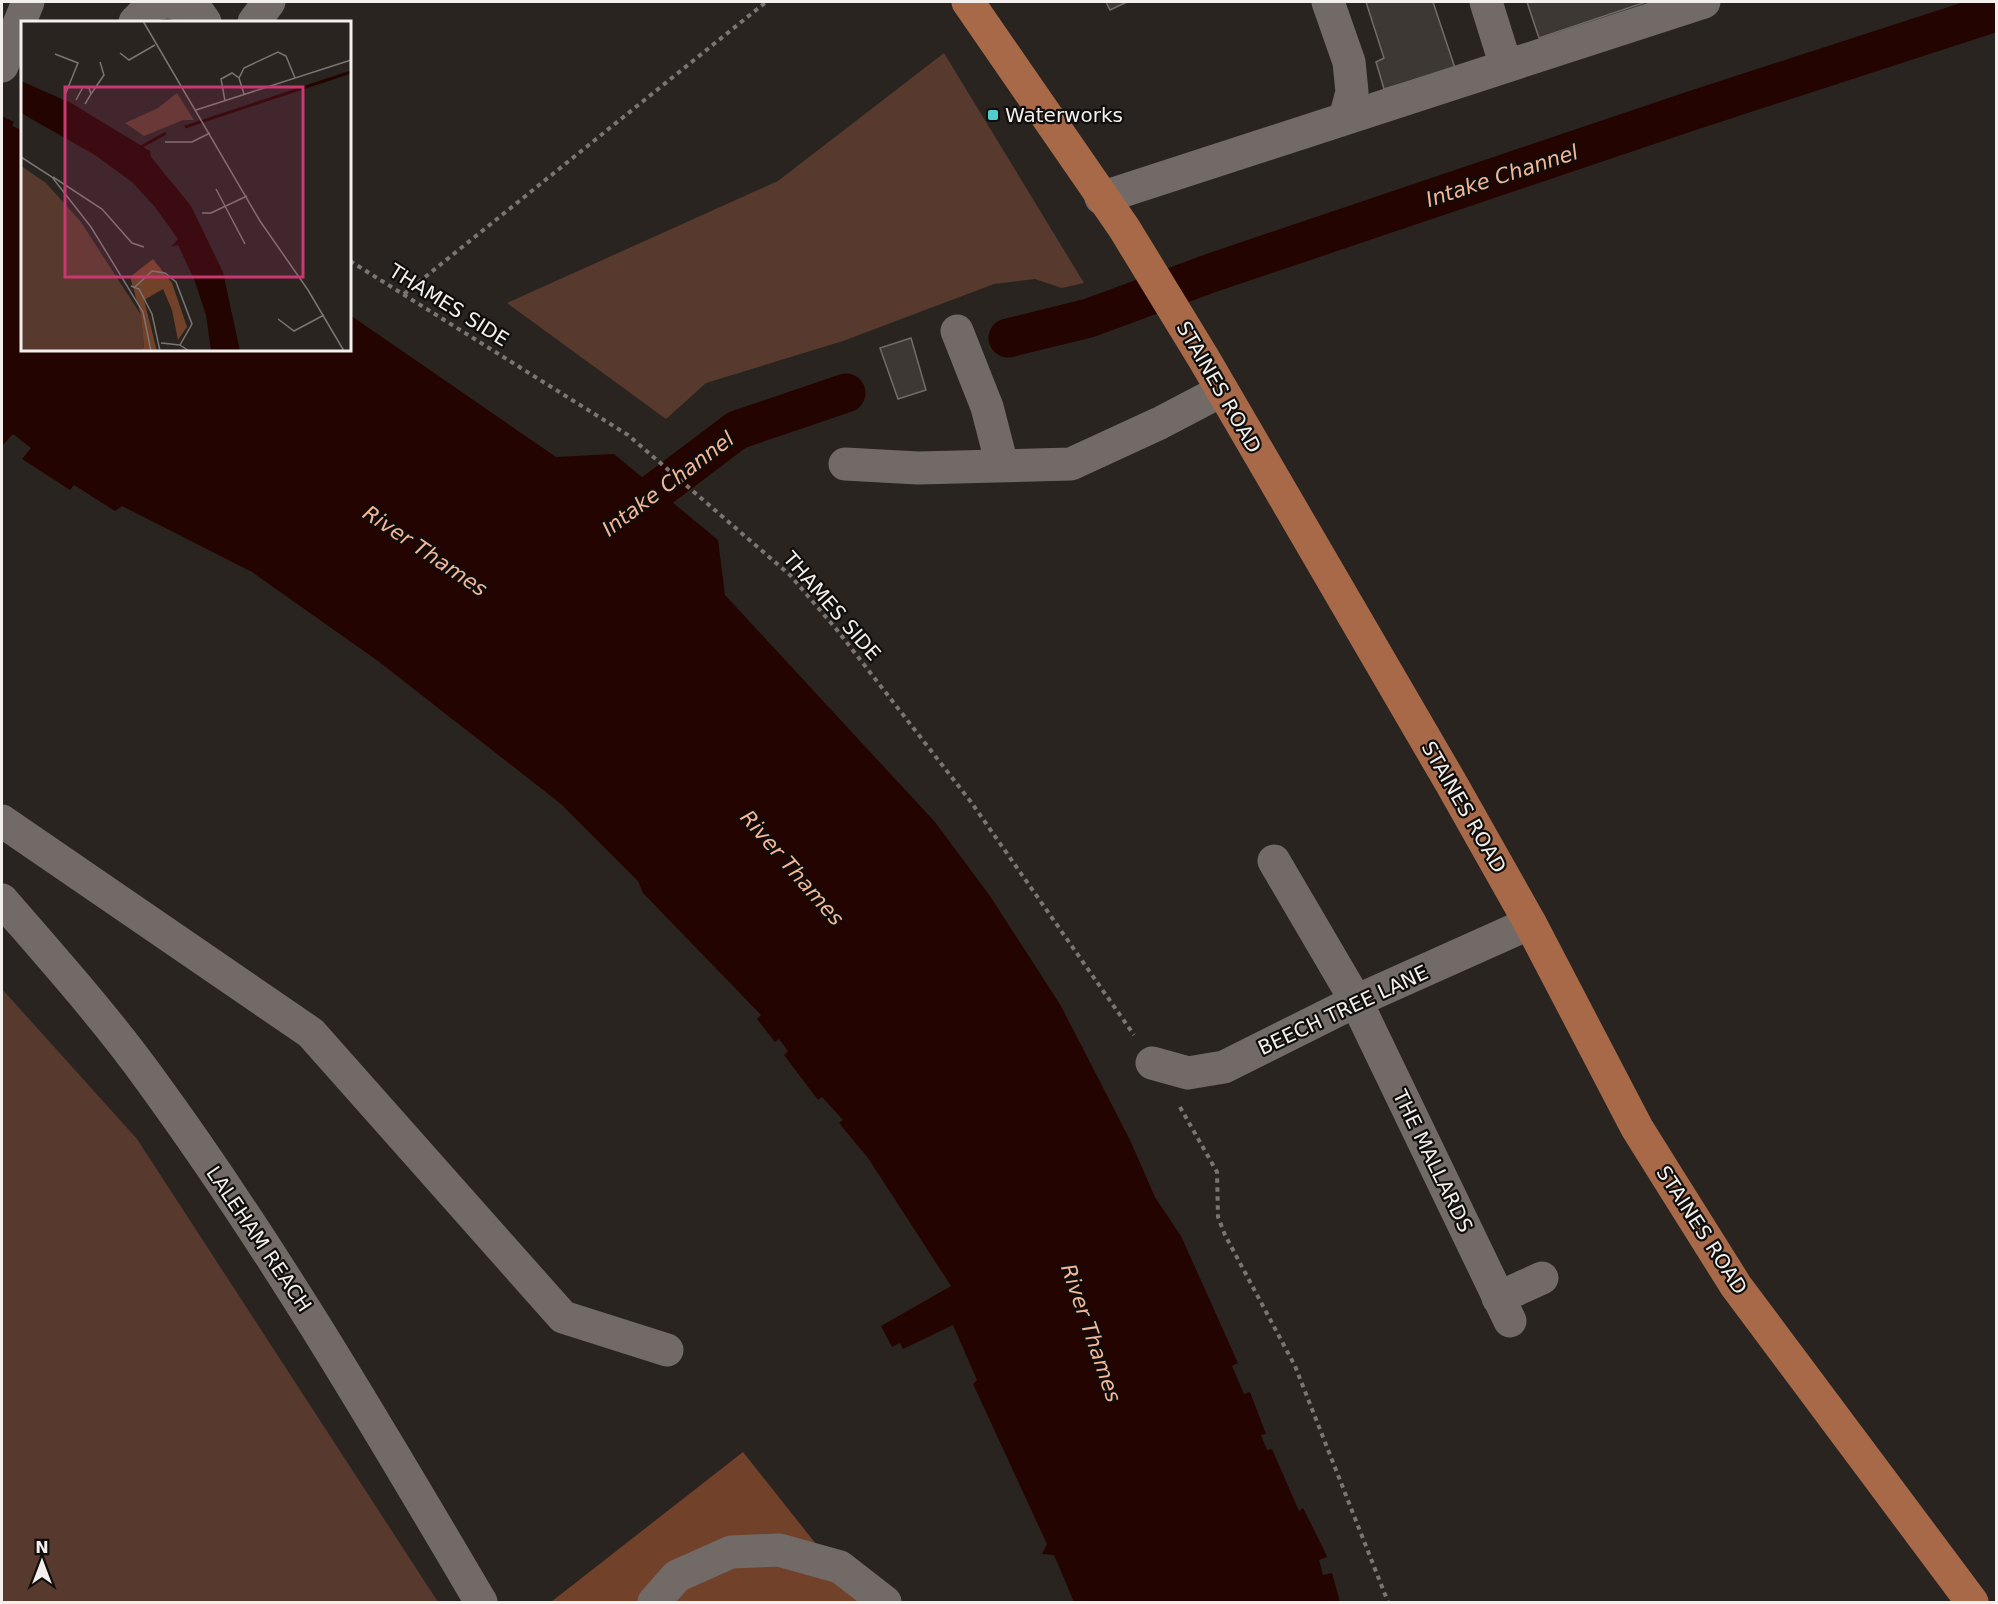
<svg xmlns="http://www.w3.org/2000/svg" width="1998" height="1604" font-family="'DejaVu Sans',sans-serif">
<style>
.green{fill:#573a2d}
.forest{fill:#724129}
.water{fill:#240400}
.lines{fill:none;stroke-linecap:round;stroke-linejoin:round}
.canal{stroke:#240400;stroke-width:39}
.building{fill:#3e3835;stroke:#726b68;stroke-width:1.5}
.path{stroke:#7a7472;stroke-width:4;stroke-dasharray:4.5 4.5;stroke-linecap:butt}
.minor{stroke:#716a67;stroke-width:33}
.major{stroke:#a86948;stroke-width:33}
.poi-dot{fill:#52cdce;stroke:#100e0c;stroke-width:2}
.labels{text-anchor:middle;stroke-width:4.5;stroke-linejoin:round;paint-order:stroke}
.poi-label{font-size:20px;fill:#f3efed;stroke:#100e0c;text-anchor:start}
.street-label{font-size:20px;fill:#f3efed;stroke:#100e0c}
.water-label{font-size:21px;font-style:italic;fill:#f6b698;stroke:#100e0c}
.inset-river{fill:none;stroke:#240400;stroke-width:3}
.inset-road{fill:none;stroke:#7a7573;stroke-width:1.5}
.view{fill:#c93871;fill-opacity:0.15;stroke:#c93871;stroke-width:3}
.inset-edge{fill:none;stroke:#f3efed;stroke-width:3}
</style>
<rect width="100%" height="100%" fill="#2a2421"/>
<!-- green -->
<g class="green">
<polygon points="944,53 1084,283 1062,288 1035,279 994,284 843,341 706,383 666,419 507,303 778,181"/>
<polygon points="2,989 137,1139 438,1602 2,1602"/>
</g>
<!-- forest -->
<polygon class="forest" points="743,1452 862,1602 551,1602"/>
<!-- water -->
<polygon class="water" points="2,116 14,122 12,126 22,130 22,350 350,350 350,315 556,457 614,454 718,540 725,595 935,822 990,896 1061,1006 1130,1140 1155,1197 1181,1236 1238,1363 1232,1366 1244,1394 1250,1392 1266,1434 1261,1435 1267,1450 1272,1449 1299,1511 1303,1508 1325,1552 1327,1557 1319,1560 1323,1575 1332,1573 1340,1602 1074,1602 1054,1555 1042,1554 1047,1544 973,1384 977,1380 953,1325 903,1349 900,1343 892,1347 881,1326 951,1286 868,1158 839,1123 843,1120 822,1097 818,1100 784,1055 788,1051 779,1039 775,1042 757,1019 761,1015 643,893 638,881 561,804 378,661 252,572 122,506 115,511 74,485 70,490 22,459 31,448 13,434 2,446"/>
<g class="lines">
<!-- canal -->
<g class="canal">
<polyline points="1008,338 1089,318 1211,273 1691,111 1996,12"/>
<polyline points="615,522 737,430 846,393"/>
</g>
</g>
<!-- building -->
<g class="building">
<polygon points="1106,2 1127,2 1110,10"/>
<polygon points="1366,2 1433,2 1455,68 1384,89 1376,62 1384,58"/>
<polygon points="1527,2 1646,2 1539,38"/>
<polygon points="911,338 926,390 898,399 880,348"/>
</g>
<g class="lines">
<!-- path -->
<g class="path">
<polyline points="350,261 628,435 790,575 837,630 971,802 1134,1035"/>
<polyline points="404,294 766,2"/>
<polyline points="1180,1107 1217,1172 1218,1217 1225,1235 1295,1366 1388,1602"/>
</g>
<!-- minor -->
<g class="minor">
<polyline points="172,2 198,12 205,22"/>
<polyline points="1328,2 1349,62 1352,92 1345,118"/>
<polyline points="1486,2 1506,66"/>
<polyline points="135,22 153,4 169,2"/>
<polyline points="254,22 269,2"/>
<polyline points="2,66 28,2"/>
<polyline points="1101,198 1704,2"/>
<polyline points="957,331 987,407 1002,465"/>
<polyline points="845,464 918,468 1071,464 1160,423 1221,391"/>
<polyline points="2,821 311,1033 563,1317 667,1350"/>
<polyline points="1274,861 1356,1001 1510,1321"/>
<path d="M2,900C53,959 106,1018 152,1082C273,1248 377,1426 481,1602"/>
<polyline points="1152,1063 1188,1073 1224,1067 1356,1001 1530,923"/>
<polyline points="1498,1298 1542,1278"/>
<polyline points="654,1602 677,1576 731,1552 779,1550 840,1567 885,1602"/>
</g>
<!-- major -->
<polyline class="major" points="968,2 1124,228 1204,359 1451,783 1530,923 1637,1128 1667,1176 1736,1286 1972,1602"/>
</g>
<!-- markers -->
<rect class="poi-dot" x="987" y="109" width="12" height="12" rx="3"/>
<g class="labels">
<!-- poi labels -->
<g class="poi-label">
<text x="1005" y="122">Waterworks</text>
</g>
<!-- street labels -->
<g class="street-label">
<text transform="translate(449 305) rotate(32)" y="7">THAMES SIDE</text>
<text transform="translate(1219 387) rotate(60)" y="7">STAINES ROAD</text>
<text transform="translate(832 606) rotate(49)" y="7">THAMES SIDE</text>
<text transform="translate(1464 807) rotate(60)" y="7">STAINES ROAD</text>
<text transform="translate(1343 1010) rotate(-25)" y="7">BEECH TREE LANE</text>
<text transform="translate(1433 1161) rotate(64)" y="7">THE MALLARDS</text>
<text transform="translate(1702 1230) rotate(57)" y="7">STAINES ROAD</text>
<text transform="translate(259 1239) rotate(56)" y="7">LALEHAM REACH</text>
</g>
<!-- water labels -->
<g class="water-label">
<text transform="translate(1502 176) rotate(-18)" y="7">Intake Channel</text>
<text transform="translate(668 484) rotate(-37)" y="7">Intake Channel</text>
<text transform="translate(425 551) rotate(34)" y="7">River Thames</text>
<text transform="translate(792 868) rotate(49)" y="7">River Thames</text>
<text transform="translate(1091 1333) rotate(71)" y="7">River Thames</text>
</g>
</g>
<!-- overview -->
<g transform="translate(21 21)">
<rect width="330" height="330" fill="#2a2421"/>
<path d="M156,72L173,99H162L123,115L104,102L137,87ZM0,145L25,162L60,201L120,294L123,326L120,330H0Z" fill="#573a2d"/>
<path d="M132,238L151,262L166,306L157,319L151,289L142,268L123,279L136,330H120L123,326L120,294L109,256Z" fill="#724129"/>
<path d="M0,60L50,82L129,130L130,136L170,185L202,251L219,330L190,329L185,294L173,258L157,224L150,226L157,218L134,186L111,161L74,134L0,92Z" fill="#240400"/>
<path class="inset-river" d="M164,106L330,51M118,127L145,112"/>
<path class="inset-road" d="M122,0L239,200L287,269L323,330M99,32L108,39L134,24M34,33L57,42L44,74M218,57L223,47L257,31L265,35L274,57M70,73L83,54L79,41M55,79L62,66L68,67L70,73L64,83M204,80L200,58L211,52L218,57L223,73M175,89L330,39M144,121H171L189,112M0,136L31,156L70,206L122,291L130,330M32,156L81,188L111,222L123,226M195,168L224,223M181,192H190L226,175M110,265L118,268L131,293L139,330M114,266L131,250L144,252L155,261L171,303L159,324L168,330M257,298L273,310L303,294M140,322L159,324"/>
<path class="view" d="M44,66H282V256H44Z"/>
<rect width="330" height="330" class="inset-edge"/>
</g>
<!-- border -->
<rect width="1998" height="1604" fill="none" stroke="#f3efed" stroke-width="6"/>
<!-- north arrow -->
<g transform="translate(42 1562)" stroke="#100e0c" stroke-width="4.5" paint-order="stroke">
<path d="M0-4.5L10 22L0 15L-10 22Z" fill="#f3efed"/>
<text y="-9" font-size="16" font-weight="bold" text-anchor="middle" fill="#f3efed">N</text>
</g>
</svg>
